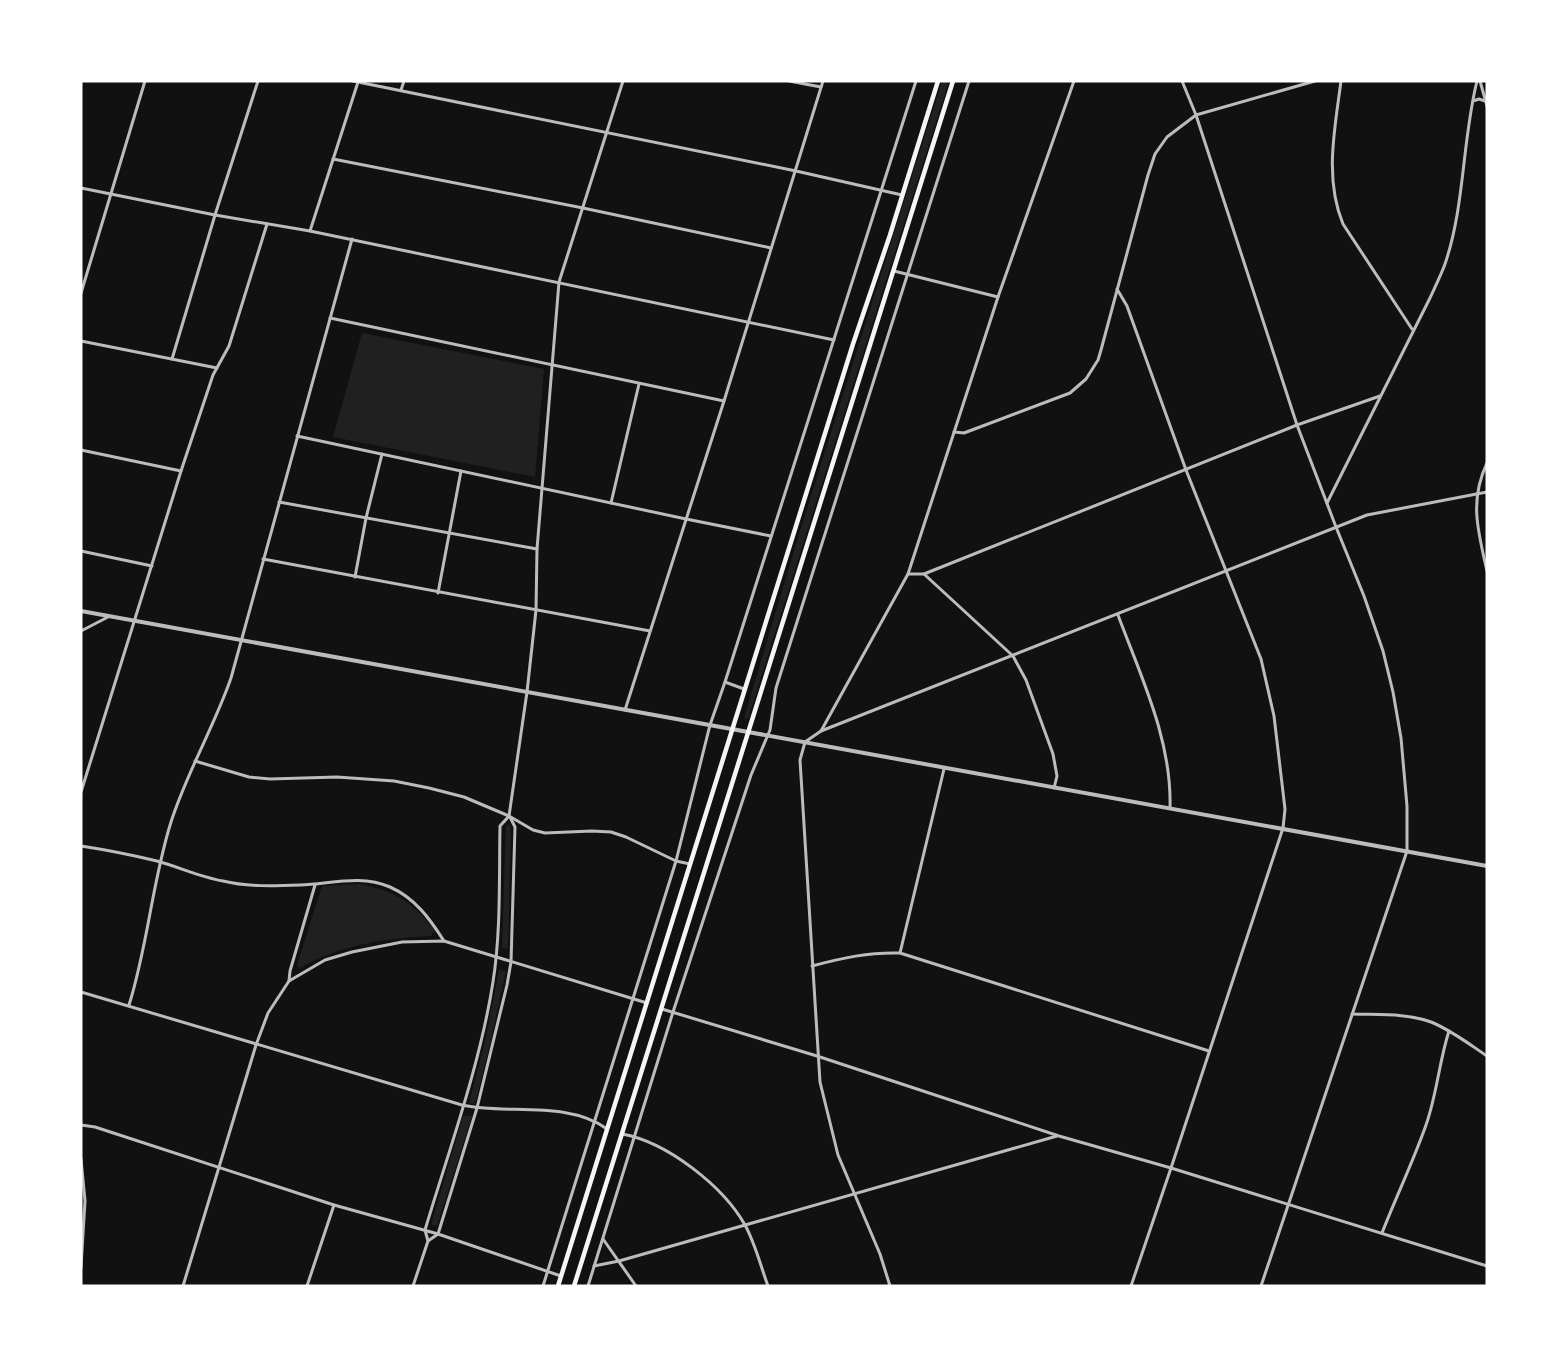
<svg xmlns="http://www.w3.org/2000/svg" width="1568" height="1367" font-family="Lato,sans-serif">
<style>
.green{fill:#202020}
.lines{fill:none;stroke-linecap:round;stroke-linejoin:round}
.minor{stroke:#bcbcbc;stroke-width:3}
.tertiary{stroke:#bcbcbc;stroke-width:4}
.primary{stroke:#f5f5f5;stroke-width:4.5}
</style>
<rect width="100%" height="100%" fill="#111"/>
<!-- green -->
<g class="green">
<polygon points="942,81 949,81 748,719 744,718 799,534"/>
<polygon points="362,333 544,369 535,477 333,437"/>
<polygon points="509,824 511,827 508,949 502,948 506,826"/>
<path d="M359,884C395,891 413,902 435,931L431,936C387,938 338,945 299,969L297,965L322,886Z"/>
<polygon points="499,970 506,971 491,1040 475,1104 469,1103 485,1041"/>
<polygon points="463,1116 472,1116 437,1226 431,1225"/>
</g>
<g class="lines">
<!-- minor -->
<g class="minor">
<polyline points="353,81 796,171 902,195"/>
<polyline points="789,81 821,87"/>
<polyline points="1182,81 1196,115 1297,425 1336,527 1364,596 1383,651 1393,692 1401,738 1407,806 1407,851 1261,1286"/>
<path d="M1341,81C1335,128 1324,178 1343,224L1412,329"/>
<polyline points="1480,81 1487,106"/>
<polyline points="401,90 404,81"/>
<polyline points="1473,101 1479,99 1485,101"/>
<polyline points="333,159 583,208 771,248"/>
<polyline points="81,188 215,215 310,231 834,340"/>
<polyline points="310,231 358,82"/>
<polyline points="894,271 998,297"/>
<polyline points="1117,289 1127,306 1186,470 1261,659 1274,716 1285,809 1283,828 1171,1168 1131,1286"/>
<polyline points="81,293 145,81"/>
<polyline points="330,318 724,401"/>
<polyline points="81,341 217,368"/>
<polyline points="172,359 215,215 258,81"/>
<polyline points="954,432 964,433 1070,393 1086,379 1098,360 1101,350 1148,175 1155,154 1167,137 1196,115 1315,81"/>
<polyline points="297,436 686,519 771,536"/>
<polyline points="81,450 181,471"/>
<path d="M1487,463C1469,501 1478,531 1487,571"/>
<polyline points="279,502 537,549"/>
<polyline points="611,503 639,384"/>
<path d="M1327,503L1430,298C1435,287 1441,275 1445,264C1465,205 1462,141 1477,81"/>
<polyline points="81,551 152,566"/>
<polyline points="263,559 650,631"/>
<polyline points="908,574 924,574 1297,425 1380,396"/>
<polyline points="924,574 1013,656 1026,680 1053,754 1057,776 1054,788"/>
<polyline points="355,577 366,518 382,454"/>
<polyline points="438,593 461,471"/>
<path d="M1118,615C1141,677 1172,740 1170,808"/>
<polyline points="81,631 108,617"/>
<polyline points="725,682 744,689"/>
<polyline points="625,710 724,401 823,81"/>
<polyline points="821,731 908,574 998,297 1074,81"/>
<polyline points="195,761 249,777 270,779 337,777 394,781 429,788 464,797 509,816 533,830 545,833 592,831 611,832 626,837 676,861 690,864"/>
<polyline points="81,792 181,471 213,375 229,346 267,224"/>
<path d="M81,846C107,850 132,855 157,861C179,867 200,877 223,881C247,887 275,886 300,885C331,884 360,874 390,887C415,898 430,919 444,941"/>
<polyline points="900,953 944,769"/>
<path d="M812,966C842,958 869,952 900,953L1209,1051"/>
<polyline points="289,981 325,960 352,952 402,942 444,941 647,1003"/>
<path d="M81,992L462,1105C507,1115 568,1100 607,1129"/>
<path d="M129,1005C148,945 152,882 171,822C187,772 214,727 231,678L352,239"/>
<polyline points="662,1009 817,1056 1059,1136 1171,1168 1487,1266"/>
<path d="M1352,1014C1377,1015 1408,1013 1431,1022C1451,1030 1469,1044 1487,1056"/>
<polyline points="81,1125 95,1127 334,1205 438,1234 561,1276"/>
<path d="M622,1134C667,1142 723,1186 745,1225C755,1243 761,1267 768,1286"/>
<polyline points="81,1159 85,1201 81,1267"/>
<path d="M1382,1233C1396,1197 1413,1162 1426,1125C1437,1094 1439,1062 1449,1031"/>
<polyline points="603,1239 636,1286"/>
<polyline points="428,1241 438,1234 477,1108 507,985 511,962 515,827 510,817"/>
<polyline points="594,1266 619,1261 1057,1136"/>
<polyline points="183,1286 256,1045 268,1013 289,981 290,971 315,885"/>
<polyline points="307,1286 334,1205"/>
<path d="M413,1286L428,1241L425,1230C449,1150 480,1065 493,982C501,931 499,878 500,826L509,816L527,692L536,610L537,549L559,282L623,81"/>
<polyline points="543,1286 676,861 710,725 725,682 916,81"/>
<polyline points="588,1286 673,1012 751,775 770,730 776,688 969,81"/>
<polyline points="890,1286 880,1254 838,1155 820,1082 800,760 805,742 821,731 1367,515 1487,492"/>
</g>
<!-- tertiary -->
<polyline class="tertiary" points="81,611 1487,866"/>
<!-- primary -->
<g class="primary">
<polyline points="558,1286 853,344 890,235 938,81"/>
<polyline points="574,1286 953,81"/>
</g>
</g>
<!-- border -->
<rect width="1568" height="1367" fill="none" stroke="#ffffff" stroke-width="165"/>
</svg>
